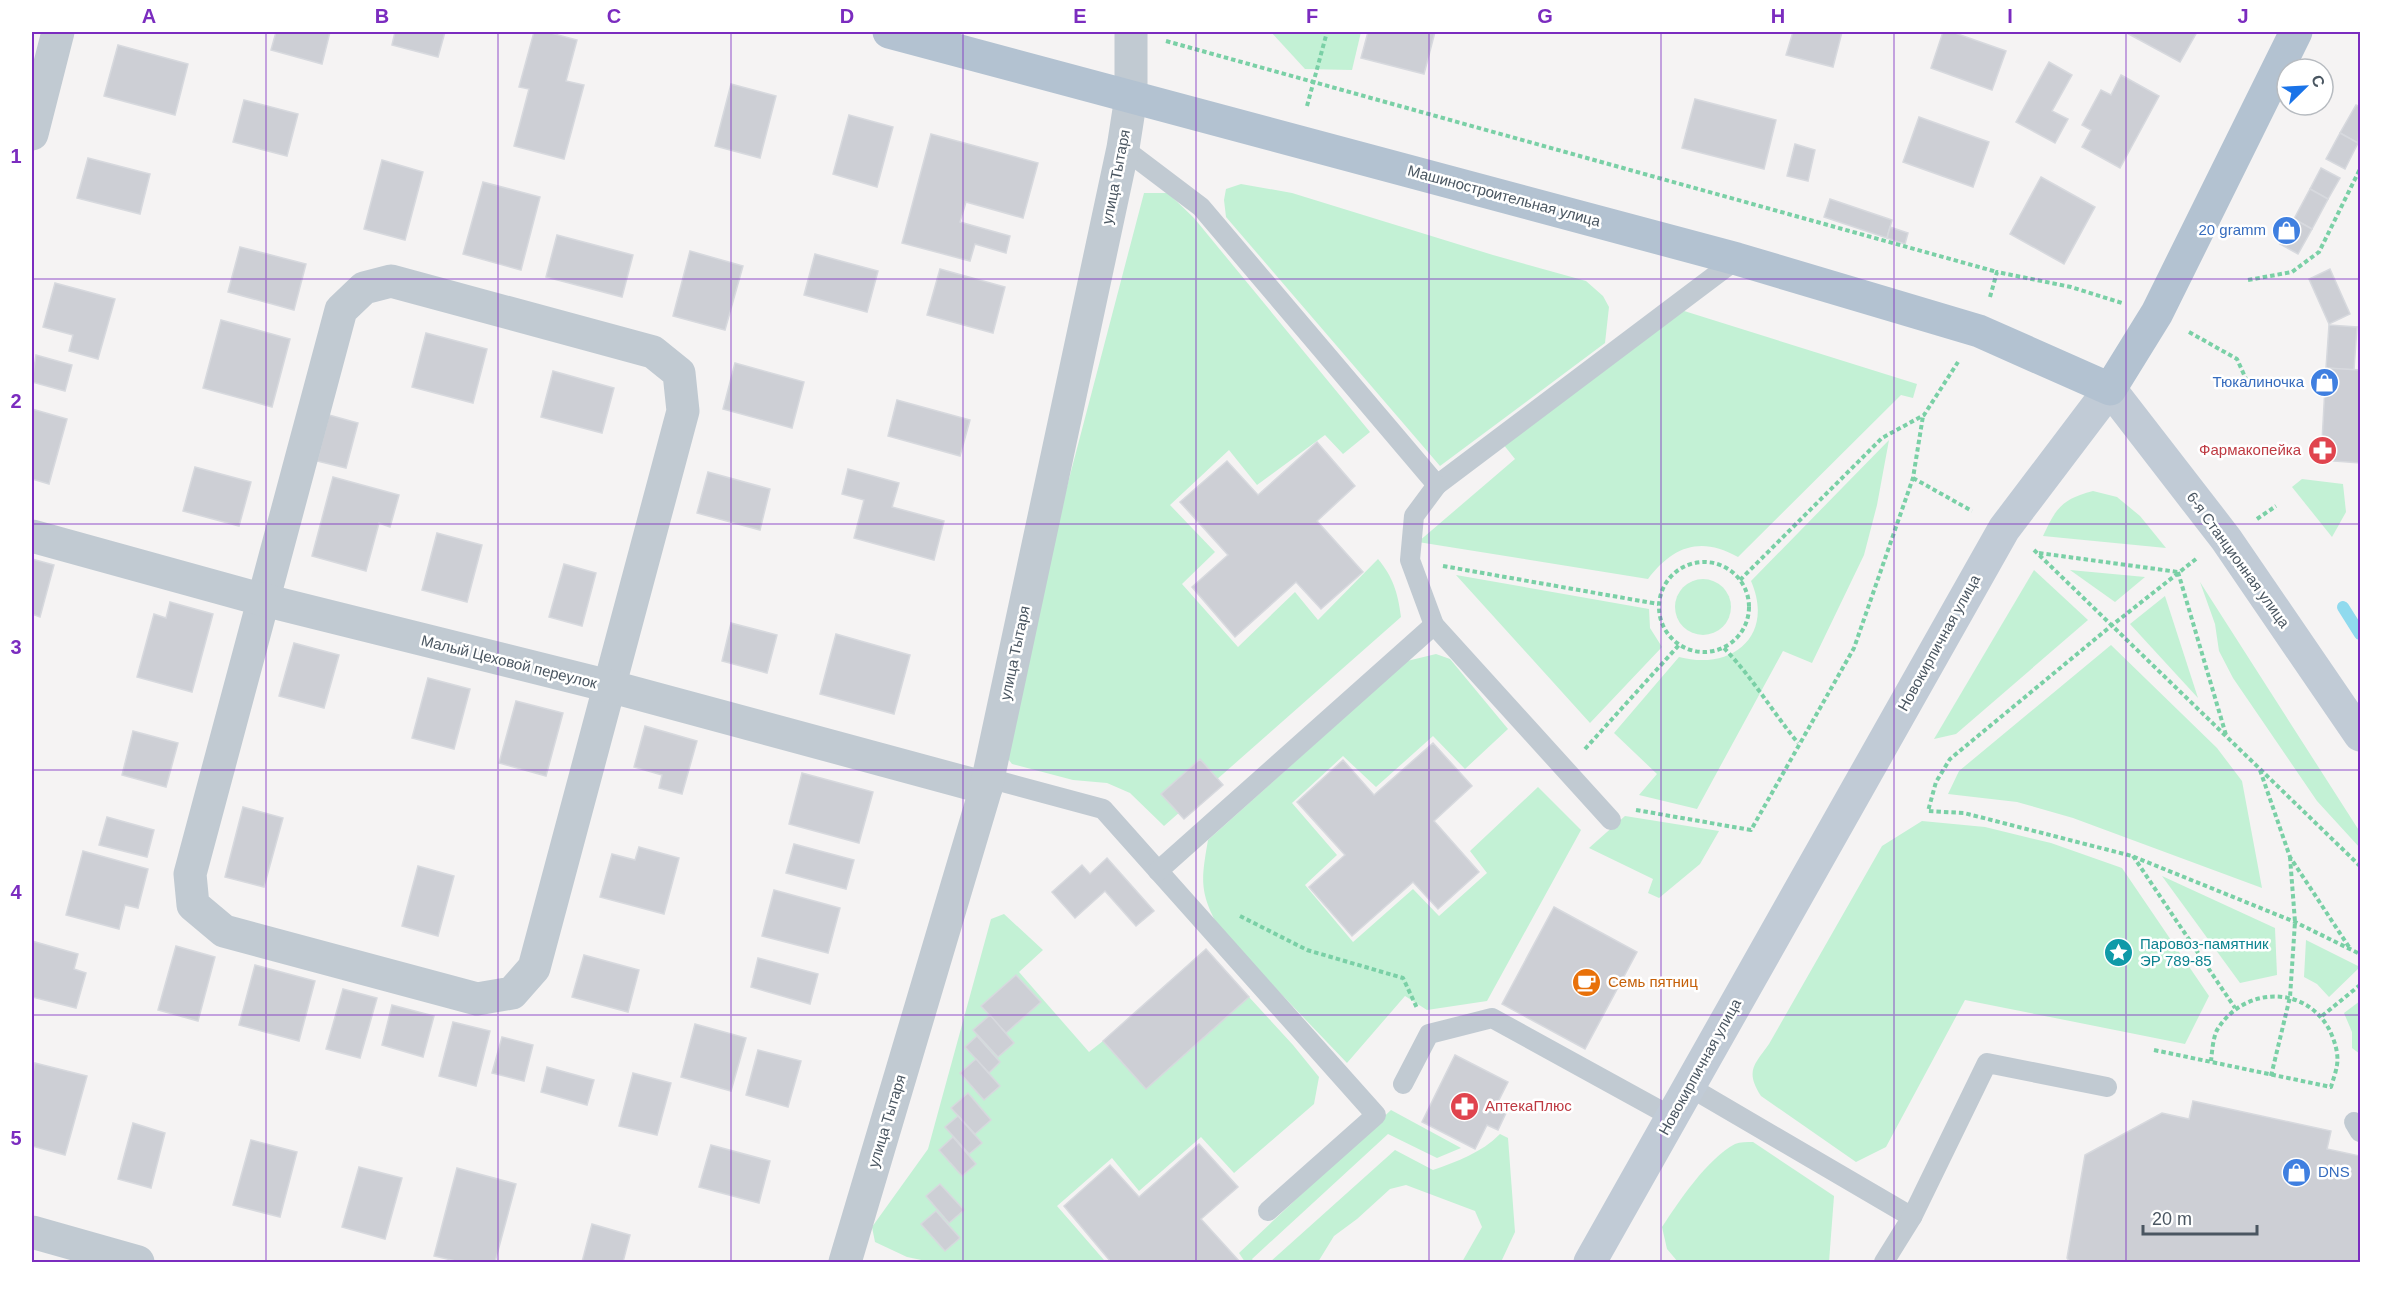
<svg xmlns="http://www.w3.org/2000/svg" width="2392" height="1294" font-family="Arial,sans-serif">
<style>
.green{fill:#c3f1d5}
.lines{fill:none;stroke-linecap:round;stroke-linejoin:round}
.stream{stroke:#90daee;stroke-width:12}
.building{fill:#cdcfd5;stroke:#d7d9de;stroke-width:1.5}
.path{stroke:#7ad0a6;stroke-width:4;stroke-dasharray:4.5 3;stroke-linecap:butt}
.service{stroke:#c1cad2;stroke-width:20}
.minor{stroke:#c1cad2;stroke-width:33}
.secondary{stroke:#c1cbd6;stroke-width:33}
.primary{stroke:#b3c2d1;stroke-width:33}
.grid{fill:none;stroke:#7b2cbf;stroke-width:1.5;stroke-opacity:0.55}
.labels{text-anchor:middle;stroke-width:5;stroke-linejoin:round;paint-order:stroke}
.street-label{font-size:15px;fill:#4a5661;stroke:#fff}
.shop-label{font-size:15px;fill:#366cbe;stroke:#fff;text-anchor:end}
.health-label{font-size:15px;fill:#be3a42;stroke:#fff;text-anchor:end}
.culture-label{font-size:15px;fill:#0d838f;stroke:#fff;text-anchor:start}
.food-label{font-size:15px;fill:#c56008;stroke:#fff;text-anchor:start}
.neatline{fill:none;stroke:#7b2cbf;stroke-width:2}
.grid-label{font-size:20px;text-anchor:middle;font-weight:bold;fill:#7b2cbf}
</style>
<rect width="100%" height="100%" fill="#f5f3f3"/>
<!-- green -->
<g class="green">
<polygon points="1271,32 1361,32 1352,70 1305,69"/>
<polygon points="1241,184 1292,193 1493,255 1586,281 1603,296 1609,307 1605,343 1440,466 1226,217 1224,200 1226,189"/>
<path d="M1144,193H1168L1194,218L1370,432L1343,454L1325,435L1257,485L1229,450L1170,505L1215,552L1182,584L1238,647L1295,592L1318,620L1378,559C1393,577 1398,593 1401,617L1164,826L1130,793L1107,783L1073,780L1012,764L1005,755L1053,540Z"/>
<path d="M1681,310L1917,384L1913,398L1901,395L1738,557C1701,536 1673,546 1648,579L1418,542L1515,459L1503,444Z"/>
<path d="M1889,440L1877,505L1864,555L1812,663L1783,651L1697,809L1639,795L1657,774L1614,733L1679,657C1732,671 1775,636 1751,581Z"/>
<polygon points="2302,479 2343,484 2346,512 2332,537 2292,487"/>
<path d="M2093,491L2117,497L2140,516L2166,548L2043,536C2056,508 2062,499 2093,491Z"/>
<polygon points="2034,570 2088,620 1956,734 1934,739"/>
<polygon points="2070,570 2145,577 2115,602"/>
<polygon points="1456,575 1649,609 1650,628 1662,647 1590,723"/>
<circle cx="1703" cy="607" r="28"/>
<polygon points="2200,582 2360,832 2360,848 2317,801 2233,678 2219,651 2215,624"/>
<polygon points="2165,596 2198,698 2130,624"/>
<polygon points="2111,645 2217,748 2242,781 2262,888 2073,818 2017,802 1948,794 1959,771"/>
<path d="M1436,654L1450,659L1508,729L1465,769L1433,736L1376,787L1343,756L1292,803L1337,855L1305,885L1353,942L1413,889L1439,916L1487,873L1470,851L1538,787L1581,830L1487,1001L1427,1010L1405,996L1347,1063L1220,930C1199,892 1201,881 1208,840L1407,661Z"/>
<polygon points="1625,816 1719,831 1700,864 1659,898 1648,893 1653,879 1589,848"/>
<path d="M1922,821L1985,827L2051,843L2122,868L2209,996L2185,1044L1965,1000L1886,1147L1856,1162L1761,1096C1745,1071 1754,1065 1769,1044L1882,846Z"/>
<polygon points="2162,876 2275,928 2277,975 2240,983"/>
<polygon points="1004,914 1043,950 1019,972 1089,1052 1103,1041 1146,1089 1249,997 1293,1045 1319,1077 1314,1104 1234,1173 1201,1137 1139,1191 1112,1158 1057,1206 1104,1260 1101,1262 931,1262 907,1257 875,1242 872,1227 928,1149 991,919"/>
<polygon points="2306,940 2360,967 2329,997 2317,984 2304,977"/>
<polygon points="2360,1001 2360,1054 2352,1048 2352,1032 2344,1013"/>
<polygon points="1391,1110 1461,1148 1437,1158 1388,1134 1252,1259 1254,1262 1245,1262 1239,1253"/>
<path d="M1500,1134L1508,1138L1515,1232L1501,1262H1462L1482,1227L1475,1211L1406,1185L1390,1189L1357,1219L1334,1236L1318,1262H1270L1395,1150L1433,1170C1458,1161 1481,1153 1500,1134Z"/>
<path d="M1753,1142L1834,1196L1829,1262H1678L1667,1249L1662,1227C1679,1201 1707,1159 1735,1144C1740,1142 1747,1142 1753,1142Z"/>
</g>
<g class="lines">
<!-- stream -->
<polyline class="stream" points="2343,607 2360,634"/>
</g>
<!-- building -->
<g class="building">
<polygon points="276,32 330,32 322,64 271,50"/>
<polygon points="395,32 445,32 438,57 392,45"/>
<polygon points="534,32 547,32 577,40 566,81 584,85 564,159 514,146 529,89 519,87"/>
<polygon points="1368,32 1435,32 1424,74 1361,58"/>
<polygon points="1793,32 1842,32 1833,67 1786,55"/>
<polygon points="1943,32 1952,32 2006,51 1992,90 1931,68"/>
<polygon points="2125,32 2197,32 2180,62"/>
<polygon points="118,45 188,64 175,115 104,96"/>
<polygon points="2049,62 2072,75 2052,111 2068,119 2055,143 2016,122"/>
<polygon points="2121,75 2159,96 2120,168 2082,147 2091,130 2082,125 2101,90 2111,95"/>
<polygon points="731,84 776,96 760,158 715,146"/>
<polygon points="1695,99 1776,120 1764,169 1682,148"/>
<polygon points="244,100 298,114 287,156 233,142"/>
<polygon points="2356,105 2360,107 2358,143 2340,133"/>
<polygon points="849,115 893,127 877,187 833,174"/>
<polygon points="1919,117 1989,142 1973,187 1903,162"/>
<polygon points="2340,133 2358,143 2345,169 2326,159"/>
<polygon points="931,134 1038,163 1023,218 966,202 960,222 1010,236 1006,253 975,244 970,261 902,243"/>
<polygon points="1795,144 1815,150 1808,181 1787,176"/>
<polygon points="88,158 150,174 140,214 77,198"/>
<polygon points="382,160 423,172 405,240 364,229"/>
<polygon points="2321,168 2340,178 2328,199 2310,189"/>
<polygon points="2041,177 2095,207 2064,264 2010,234"/>
<polygon points="483,182 540,197 521,270 463,254"/>
<polygon points="2310,189 2328,199 2312,229 2294,219"/>
<polygon points="1830,199 1892,220 1887,238 1824,217"/>
<polygon points="2294,219 2312,229 2298,254 2280,244"/>
<polygon points="1890,227 1908,233 1905,244 1887,238"/>
<polygon points="557,235 633,255 622,297 546,277"/>
<polygon points="240,247 306,264 294,310 228,292"/>
<polygon points="690,251 743,266 725,330 673,316"/>
<polygon points="815,254 878,271 867,312 804,295"/>
<polygon points="940,269 1005,287 993,333 927,315"/>
<polygon points="2330,269 2350,314 2329,324 2309,279"/>
<polygon points="55,283 115,299 98,359 69,351 73,335 43,327"/>
<polygon points="221,320 290,339 272,407 203,388"/>
<polygon points="2329,325 2357,327 2354,370 2326,368"/>
<polygon points="426,333 487,349 473,403 412,387"/>
<polygon points="36,355 72,365 65,391 32,382"/>
<polygon points="735,363 804,382 792,428 723,409"/>
<polygon points="2326,368 2360,370 2360,463 2321,460"/>
<polygon points="553,371 614,388 602,433 541,417"/>
<polygon points="897,400 970,420 960,456 888,436"/>
<polygon points="32,409 67,419 49,484 32,479"/>
<polygon points="329,415 358,423 346,468 317,461"/>
<polygon points="1317,442 1355,486 1317,521 1363,572 1321,609 1296,582 1235,637 1192,587 1228,555 1180,502 1227,461 1258,495"/>
<polygon points="195,467 251,482 239,526 183,511"/>
<polygon points="848,469 899,483 892,507 944,521 934,560 854,538 864,500 842,494"/>
<polygon points="708,472 770,489 760,530 697,513"/>
<polygon points="333,477 399,495 390,527 379,523 366,571 312,556"/>
<polygon points="437,533 482,545 467,602 422,590"/>
<polygon points="32,559 54,565 40,617 32,614"/>
<polygon points="564,564 596,573 582,626 549,617"/>
<polygon points="170,602 213,614 192,692 137,677 154,614 166,618"/>
<polygon points="731,623 777,635 767,673 722,661"/>
<polygon points="836,634 910,655 894,714 820,694"/>
<polygon points="294,643 339,655 324,708 279,696"/>
<polygon points="428,678 470,689 454,749 412,738"/>
<polygon points="516,701 563,713 546,776 499,763"/>
<polygon points="645,726 697,741 682,794 659,788 662,775 634,767"/>
<polygon points="133,731 178,743 166,787 122,775"/>
<polygon points="1433,743 1472,786 1434,821 1479,872 1438,909 1413,882 1352,936 1309,887 1345,855 1297,802 1343,760 1374,795"/>
<polygon points="1200,759 1223,785 1184,819 1161,794"/>
<polygon points="802,773 873,792 859,843 789,824"/>
<polygon points="243,807 283,818 264,887 225,877"/>
<polygon points="107,817 154,830 147,857 99,845"/>
<polygon points="794,844 854,860 846,889 786,873"/>
<polygon points="639,847 679,858 664,914 600,897 612,854 635,860"/>
<polygon points="83,851 148,869 138,908 125,905 119,929 66,915"/>
<polygon points="1107,858 1154,911 1136,926 1105,891 1075,918 1052,892 1082,865 1090,874"/>
<polygon points="418,866 454,876 438,936 402,926"/>
<polygon points="774,890 840,908 828,953 762,936"/>
<polygon points="1554,907 1637,952 1585,1049 1502,1004"/>
<polygon points="32,941 78,954 74,969 86,973 76,1008 32,997"/>
<polygon points="176,946 215,957 198,1021 158,1010"/>
<polygon points="1206,949 1249,997 1146,1089 1103,1041"/>
<polygon points="584,955 639,970 628,1012 572,997"/>
<polygon points="758,958 818,974 810,1004 751,987"/>
<polygon points="255,965 315,981 299,1041 239,1025"/>
<polygon points="1016,975 1041,1002 1006,1033 981,1006"/>
<polygon points="343,989 377,998 360,1058 326,1049"/>
<polygon points="392,1005 434,1016 423,1057 382,1045"/>
<polygon points="990,1015 1014,1043 998,1057 973,1030"/>
<polygon points="453,1022 490,1031 476,1086 439,1076"/>
<polygon points="695,1024 746,1038 731,1091 681,1077"/>
<polygon points="977,1036 1000,1062 989,1073 965,1047"/>
<polygon points="502,1037 533,1045 524,1081 492,1073"/>
<polygon points="758,1050 801,1061 788,1107 746,1095"/>
<polygon points="1455,1055 1508,1082 1495,1108 1506,1113 1498,1130 1487,1125 1475,1149 1422,1122"/>
<polygon points="976,1059 1000,1086 984,1100 960,1073"/>
<polygon points="35,1063 87,1076 65,1155 32,1146 32,1078"/>
<polygon points="547,1067 594,1080 587,1105 541,1092"/>
<polygon points="633,1073 671,1083 657,1135 619,1126"/>
<polygon points="968,1093 991,1120 975,1134 951,1108"/>
<polygon points="2193,1101 2331,1131 2327,1149 2360,1156 2360,1262 2070,1262 2067,1258 2085,1155 2162,1113 2189,1119"/>
<polygon points="958,1116 982,1143 969,1154 945,1127"/>
<polygon points="133,1123 165,1133 151,1188 118,1179"/>
<polygon points="953,1137 976,1164 962,1176 939,1150"/>
<polygon points="251,1140 297,1152 280,1217 233,1205"/>
<polygon points="1199,1144 1238,1187 1201,1219 1240,1262 1111,1262 1064,1206 1110,1165 1139,1197"/>
<polygon points="711,1145 770,1161 759,1203 699,1187"/>
<polygon points="359,1167 402,1178 385,1239 342,1227"/>
<polygon points="457,1168 516,1184 495,1262 460,1262 434,1256"/>
<polygon points="940,1184 964,1210 949,1223 926,1196"/>
<polygon points="936,1211 960,1238 945,1251 921,1224"/>
<polygon points="592,1224 630,1235 623,1262 582,1262"/>
</g>
<g class="lines">
<!-- path -->
<g class="path">
<polyline points="1166,41 1997,272"/>
<polyline points="1307,106 1327,32"/>
<polyline points="2248,280 2292,272 2319,252 2360,169"/>
<polyline points="1990,297 1997,272 2071,287 2122,303"/>
<polyline points="2189,332 2237,359 2250,388"/>
<polyline points="1913,478 1972,511"/>
<polyline points="2257,519 2276,506"/>
<polyline points="2034,550 2360,866"/>
<polyline points="2039,553 2178,572"/>
<polyline points="2196,559 2111,626 1950,759 1936,782 1928,811 1964,813 2132,856 2295,922 2360,954"/>
<circle cx="1704" cy="607" r="45"/>
<polyline points="1443,566 1658,604"/>
<polyline points="2178,572 2226,735"/>
<polyline points="1740,580 1882,438 1924,415 1958,362"/>
<path d="M1724,648C1752,677 1772,711 1798,743"/>
<polyline points="1585,749 1679,645"/>
<polyline points="2260,770 2290,857 2349,947"/>
<polyline points="1636,810 1751,830 1854,648 1913,478 1923,416"/>
<polyline points="2133,856 2235,1008"/>
<polyline points="1240,916 1307,950 1403,978 1417,1008"/>
<polyline points="2322,1016 2360,985"/>
<path d="M2154,1050L2331,1087C2333,1080 2336,1072 2337,1065C2339,1053 2334,1039 2329,1029C2304,984 2243,987 2217,1030C2213,1038 2212,1052 2211,1061"/>
<polyline points="2271,1076 2290,997 2295,922 2290,857"/>
</g>
<!-- service -->
<g class="service">
<polyline points="1123,148 1201,207 1437,485 1737,259"/>
<polyline points="1434,625 1410,560 1414,516 1437,485"/>
<polyline points="988,778 1103,809 1376,1115 1268,1211"/>
<polyline points="1158,871 1434,625 1611,820"/>
<polyline points="1403,1084 1429,1034 1492,1018 1672,1117"/>
<polyline points="1688,1086 1912,1217"/>
<polyline points="2354,1122 2360,1132"/>
<polyline points="1884,1262 1912,1217 1987,1063 2107,1087"/>
</g>
<!-- minor -->
<g class="minor">
<polyline points="32,134 58,32"/>
<polygon points="391,281 653,352 679,373 683,411 534,968 512,993 477,999 224,931 193,905 190,874 341,310 364,288"/>
<polyline points="32,536 264,600 609,686 986,788"/>
<polyline points="32,1232 138,1262"/>
<polyline points="845,1262 986,788 1123,148 1131,97 1131,32"/>
</g>
<!-- secondary -->
<polyline class="secondary" points="1590,1262 2004,529 2110,389 2226,539 2360,735"/>
<!-- primary -->
<polyline class="primary" points="889,32 1737,259 1979,331 2110,389 2157,313 2296,32"/>
</g>
<!-- grid -->
<path class="grid" d="M266,32V1262M498,32V1262M731,32V1262M963,32V1262M1196,32V1262M1429,32V1262M1661,32V1262M1894,32V1262M2126,32V1262M32,279H2360M32,524H2360M32,770H2360M32,1015H2360"/>
<!-- icons -->
<defs>
<symbol id="shop-disc" viewBox="-11 -11 22 22"><circle r="9.5" fill="#3f7fe0" stroke="#fff"/><path d="M-5-2.5h2.3a2.7 3.5 0 0 1 5.4 0H5L5.5 6h-11ZM-1.5-2.5h3a1.5 2.3 0 0 0-3 0Z" fill="#fff"/></symbol>
<symbol id="pharmacy-disc" viewBox="-11 -11 22 22"><circle r="9.5" fill="#e0444e" stroke="#fff"/><path d="M-2-6h4v4h4v4h-4v4h-4v-4h-4v-4h4Z" fill="#fff"/></symbol>
<symbol id="sight-disc" viewBox="-11 -11 22 22"><circle r="9.5" fill="#0f9aa8" stroke="#fff"/><path d="M0-6L1.8-2.2L6-1.7L2.9 1.2L3.7 5.4L0 3.3L-3.7 5.4L-2.9 1.2L-6-1.7L-1.8-2.2Z" fill="#fff"/></symbol>
<symbol id="cafe-disc" viewBox="-11 -11 22 22"><circle r="9.5" fill="#e8710a" stroke="#fff"/><path d="M-5.5-4.5H6V0H3Q3 3.5 0 3.5H-2.5Q-5.5 3.5-5.5 0ZM3-3.2v2h1.7v-2ZM-6 4.5H4V6H-6Z" fill="#fff"/></symbol>
</defs>
<g fill-rule="evenodd">
<use href="#shop-disc" x="2270" y="214" width="33" height="33"/>
<use href="#shop-disc" x="2308" y="366" width="33" height="33"/>
<use href="#pharmacy-disc" x="2306" y="434" width="33" height="33"/>
<use href="#sight-disc" x="2102" y="936" width="33" height="33"/>
<use href="#cafe-disc" x="1570" y="966" width="33" height="33"/>
<use href="#pharmacy-disc" x="1448" y="1090" width="33" height="33"/>
<use href="#shop-disc" x="2280" y="1156" width="33" height="33"/>
</g>
<g class="labels">
<!-- street labels -->
<g class="street-label">
<text transform="translate(1116 177) rotate(-79)" y="5">улица Тытаря</text>
<text transform="translate(1504 196) rotate(15)" y="5">Машиностроительная улица</text>
<text transform="translate(2238 560) rotate(54)" y="5">6-я Станционная улица</text>
<text transform="translate(1939 643) rotate(-61)" y="5">Новокирпичная улица</text>
<text transform="translate(1015 653) rotate(-78)" y="5">улица Тытаря</text>
<text transform="translate(509 662) rotate(14)" y="5">Малый Цеховой переулок</text>
<text transform="translate(1700 1067) rotate(-61)" y="5">Новокирпичная улица</text>
<text transform="translate(887 1121) rotate(-73)" y="5">улица Тытаря</text>
</g>
<!-- shop labels -->
<g class="shop-label">
<text x="2266" y="235">20 gramm</text>
<text x="2304" y="387">Тюкалиночка</text>
<text x="2318" y="1177" text-anchor="start">DNS</text>
</g>
<!-- health labels -->
<g class="health-label">
<text x="2301" y="455">Фармакопейка</text>
<text x="1485" y="1111" text-anchor="start">АптекаПлюс</text>
</g>
<!-- culture labels -->
<g class="culture-label">
<text x="2140" y="949">Паровоз-памятник<tspan x="2140" dy="17">ЭР 789-85</tspan></text>
</g>
<!-- food labels -->
<g class="food-label">
<text x="1608" y="987">Семь пятниц</text>
</g>
</g>
<!-- border -->
<rect width="2392" height="1294" fill="none" stroke="#ffffff" stroke-width="66"/>
<!-- north arrow -->
<g transform="translate(2305 87) rotate(66)"><circle r="28" fill="#ffffff" stroke="#b7bbc0" stroke-width="1.5"/>
<path d="M0-4.5L10 22L0 15L-10 22Z" fill="#1a73e8"/>
<text y="-9" font-size="16" font-weight="bold" text-anchor="middle" fill="#4a5661">С</text>
</g>
<!-- scale -->
<path d="M2143 1225v9h114v-9" fill="none" stroke="#4a5661" stroke-width="3"/>
<text x="2152" y="1225" font-size="18" fill="#4a5661" stroke="#ffffff" stroke-width="4.5" paint-order="stroke">20 m</text>
<rect x="33" y="33" width="2326" height="1228" class="neatline"/>
<g class="grid-label">
<text x="149" y="23">A</text>
<text x="382" y="23">B</text>
<text x="614" y="23">C</text>
<text x="847" y="23">D</text>
<text x="1080" y="23">E</text>
<text x="1312" y="23">F</text>
<text x="1545" y="23">G</text>
<text x="1778" y="23">H</text>
<text x="2010" y="23">I</text>
<text x="2243" y="23">J</text>
<text x="16" y="163">1</text>
<text x="16" y="408">2</text>
<text x="16" y="654">3</text>
<text x="16" y="899">4</text>
<text x="16" y="1145">5</text>
</g>
</svg>
